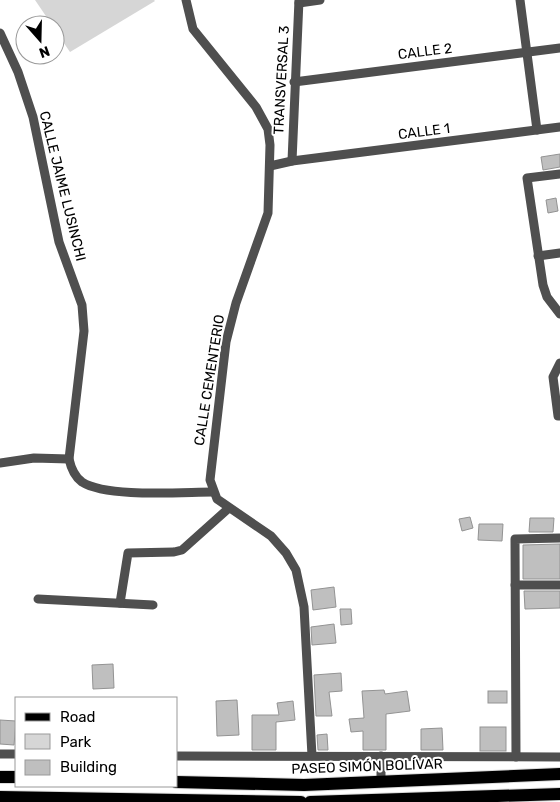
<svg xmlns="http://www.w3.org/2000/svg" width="560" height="802" font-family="Rubik,sans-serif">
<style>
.green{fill:#d6d6d6}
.building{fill:#bfbfbf;stroke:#939393}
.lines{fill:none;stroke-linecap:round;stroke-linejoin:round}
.primary-casing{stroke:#dbdbdb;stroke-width:14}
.street{stroke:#4f4f4f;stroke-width:9}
.primary{stroke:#000;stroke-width:12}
.labels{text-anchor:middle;stroke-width:4;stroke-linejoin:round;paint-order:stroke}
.street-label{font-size:14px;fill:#000;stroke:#fff}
</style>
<rect width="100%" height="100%" fill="#fff"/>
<!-- green -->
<polygon class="green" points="35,0 154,0 155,1 70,52 55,30 55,25 52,25"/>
<!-- building -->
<g class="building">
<polygon points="560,154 560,167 543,170 541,157"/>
<polygon points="556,198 558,211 548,213 546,200"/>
<polygon points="470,517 473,528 462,531 459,519"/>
<polygon points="530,518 554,518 553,532 529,532"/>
<polygon points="479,524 503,524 502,541 478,540"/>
<polygon points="560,544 560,579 523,579 523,545"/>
<polygon points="334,587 336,607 313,610 311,590"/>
<polygon points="524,591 560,591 560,608 525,609"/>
<polygon points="340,609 351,609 352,624 341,625"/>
<polygon points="334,624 336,643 312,645 311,627"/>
<polygon points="113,664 114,688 93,689 92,665"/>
<polygon points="341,673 342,691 329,692 332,716 316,716 314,675"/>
<polygon points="384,690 385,694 407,691 410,711 386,714 386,750 363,750 363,731 351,732 349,719 364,718 362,691"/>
<rect x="488" y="691" width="19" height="12"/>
<polygon points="237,700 239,735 217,736 216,701"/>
<polygon points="293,701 295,720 276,722 276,750 252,750 252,715 279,715 277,703"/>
<polygon points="0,720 16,721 14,745 0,744"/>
<rect x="480" y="727" width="26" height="24"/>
<polygon points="442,728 443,750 421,750 421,729"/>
<polygon points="327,734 328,750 318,750 317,735"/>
</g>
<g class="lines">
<defs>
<g id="primary">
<polyline points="0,777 16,777"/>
<polyline points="176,782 304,785 560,774"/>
<polyline points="0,797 301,802"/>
<polyline points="310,802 560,794"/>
</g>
</defs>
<!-- primary casing -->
<use href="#primary" class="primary-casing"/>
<!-- street -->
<g class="street">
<polyline points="186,0 193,29 256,107 268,129 270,145 268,213 236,303 226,342 210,480 217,499 271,536 286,553 296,570 304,607 312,756"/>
<polyline points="520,0 537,130"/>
<polyline points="299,3 320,0"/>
<path d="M0,33L18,72L33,117L59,242L82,305L84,331L69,459C71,468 75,477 82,482C107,498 182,492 213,492"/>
<polyline points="294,82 560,48"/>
<polyline points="292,161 299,0"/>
<polyline points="270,166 292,161 560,127"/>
<polyline points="560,174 527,178 543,285 547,297 560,314"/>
<polyline points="538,256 560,253"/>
<polyline points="560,363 553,377 558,416 560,416"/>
<polyline points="0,463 34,458 69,459"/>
<polyline points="515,585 560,585"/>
<polyline points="38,599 153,605"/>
<polyline points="120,603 128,553 174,552 182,550 229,508"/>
<polyline points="0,754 16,754"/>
<polyline points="176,756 560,757"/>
<polyline points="381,756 381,781"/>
<polyline points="516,757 515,539 560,538"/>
</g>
<!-- primary -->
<use href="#primary" class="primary"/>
</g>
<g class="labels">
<!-- street labels -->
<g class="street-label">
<text transform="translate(425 51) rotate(-7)" y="5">CALLE 2</text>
<text transform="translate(281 80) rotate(-87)" y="5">TRANSVERSAL 3</text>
<text transform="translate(424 131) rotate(-7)" y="5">CALLE 1</text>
<text transform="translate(63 186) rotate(76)" y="5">CALLE JAIME LUSINCHI</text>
<text transform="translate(209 380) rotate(-81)" y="5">CALLE CEMENTERIO</text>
<text transform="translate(367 766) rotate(-2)" y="5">PASEO SIMÓN BOLÍVAR</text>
</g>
</g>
<!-- legend -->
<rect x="15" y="697" width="162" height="90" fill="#ffffff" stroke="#999999"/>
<rect x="25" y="713" width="25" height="8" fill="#000000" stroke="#999999"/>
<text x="60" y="722" font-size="15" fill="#000000">Road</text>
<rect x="25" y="734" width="25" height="15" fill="#d6d6d6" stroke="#999999"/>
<text x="60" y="747" font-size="15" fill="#000000">Park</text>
<rect x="25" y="760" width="25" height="15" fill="#bfbfbf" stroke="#999999"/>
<text x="60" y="772" font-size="15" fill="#000000">Building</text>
<!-- north arrow -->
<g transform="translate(40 40) rotate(160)"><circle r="24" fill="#ffffff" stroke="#999999"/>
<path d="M0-4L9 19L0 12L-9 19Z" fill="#000000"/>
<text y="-8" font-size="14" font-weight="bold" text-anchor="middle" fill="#000000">N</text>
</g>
</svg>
